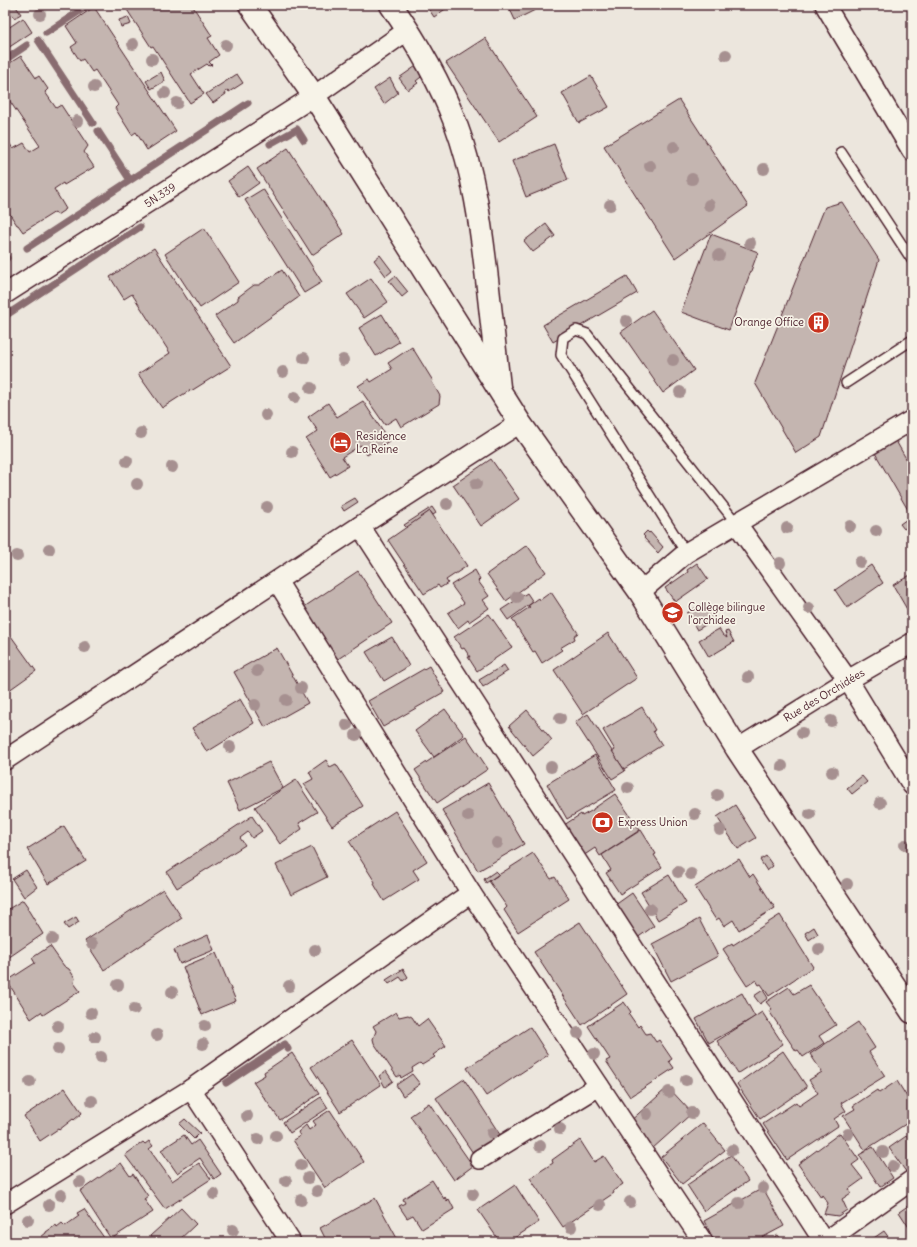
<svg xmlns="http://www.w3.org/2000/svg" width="917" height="1247" font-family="Delius,sans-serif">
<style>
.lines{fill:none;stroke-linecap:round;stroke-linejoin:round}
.stream{stroke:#896c6f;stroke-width:7}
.building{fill:#c4b5b0;stroke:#4a1f2b}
.service-casing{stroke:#4a1f2b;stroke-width:12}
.minor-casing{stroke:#4a1f2b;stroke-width:22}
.secondary-casing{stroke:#4a1f2b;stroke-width:25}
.service{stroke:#f7f3e8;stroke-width:9}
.minor{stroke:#f7f3e8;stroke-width:19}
.secondary{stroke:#f7f3e8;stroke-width:22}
.tree{fill:#a69090}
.labels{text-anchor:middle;stroke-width:3.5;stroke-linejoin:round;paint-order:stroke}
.street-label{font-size:11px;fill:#4a1f2b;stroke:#f7f3e8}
.poi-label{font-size:11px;fill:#4a1f2b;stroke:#f7f3e8;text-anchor:start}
</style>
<rect width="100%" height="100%" fill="#ece6dd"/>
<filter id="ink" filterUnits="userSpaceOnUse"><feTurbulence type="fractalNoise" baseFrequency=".025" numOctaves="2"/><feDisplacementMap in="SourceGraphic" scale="8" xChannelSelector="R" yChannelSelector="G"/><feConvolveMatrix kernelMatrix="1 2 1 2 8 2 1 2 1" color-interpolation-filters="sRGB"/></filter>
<g filter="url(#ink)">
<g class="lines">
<!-- stream -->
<g class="stream">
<polyline points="46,33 89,5"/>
<polyline points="38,40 93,123"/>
<polyline points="5,60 27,45"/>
<polyline points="98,131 130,180"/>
<polyline points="270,144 297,129 304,140"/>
<polyline points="27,248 248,103"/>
<polyline points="5,255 7,258 5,260"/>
<polyline points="5,316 140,227"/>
<polyline points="911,1069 912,1071"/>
<polyline points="226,1083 285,1044 288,1049"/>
</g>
</g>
<!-- building -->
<g class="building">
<polygon points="5,5 15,5 21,14 14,18"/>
<polygon points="124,5 192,5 212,36 208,38 219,55 209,62 212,65 209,66 207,64 191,74 204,94 190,103 153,46 151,47"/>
<polygon points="426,5 451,5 434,17"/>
<polygon points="508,5 545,5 515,20"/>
<polygon points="94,7 176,131 147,150 136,132 132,135 115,108 118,105 95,70 92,72 83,59 80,61 71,47 77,43 66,26"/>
<polygon points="128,17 131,24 121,27 119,20"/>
<polygon points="23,18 32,32 5,50 5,30"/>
<polygon points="485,38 537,117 499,142 446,63"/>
<polygon points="21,56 36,78 39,76 48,89 45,92 56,108 61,105 88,146 84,152 94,167 64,185 63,183 54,189 66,209 57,215 55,212 23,232 18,225 17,225 5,207 5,136 13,149 24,143 30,152 40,146 5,94 5,66"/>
<polygon points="419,64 425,74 416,81 418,83 408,90 399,78"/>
<polygon points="161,72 165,81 151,89 146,81"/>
<polygon points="237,74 243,83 229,92 228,90 225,92 226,94 213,103 206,94"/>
<polygon points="591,76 609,107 579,123 562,93"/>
<polygon points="390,78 398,93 384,104 374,89"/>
<polygon points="679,100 748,206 675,258 604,146"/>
<polygon points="554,144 568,180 526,197 512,161"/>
<polygon points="288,148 344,234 312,255 257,169"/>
<polygon points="248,167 259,183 239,197 228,181"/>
<polygon points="263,189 322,282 304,293 245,200"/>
<polygon points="842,202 879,260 821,437 796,453 755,383 825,207"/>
<polygon points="546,224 555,236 533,252 524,241"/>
<polygon points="204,228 239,282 200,308 165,254"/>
<polygon points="711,234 758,252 729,330 681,312"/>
<polygon points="154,248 231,366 191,391 190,390 162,408 138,374 170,353 132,294 124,299 110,277"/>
<polygon points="380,255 392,271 386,276 374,260"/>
<polygon points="282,270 299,297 234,343 215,316 238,300 238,297 254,285 259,285"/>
<polygon points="395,276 408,292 402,297 389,281"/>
<polygon points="627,276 637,293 553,342 543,325"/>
<polygon points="371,278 388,302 364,318 347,294"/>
<polygon points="652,310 694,370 663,393 621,332"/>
<polygon points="382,314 399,342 376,356 359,328"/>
<polygon points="412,347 433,381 432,382 440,396 439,404 401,427 396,418 385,425 358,386 369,379 371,382 392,369 388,363"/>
<polygon points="363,401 389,441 367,455 361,445 342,457 348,466 330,477 306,439 318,431 308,417 328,403 337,417"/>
<polygon points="896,441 912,469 912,508 908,510 875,453"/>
<polygon points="491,459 519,499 481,526 453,485"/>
<polygon points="355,498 358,502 344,511 341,506"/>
<polygon points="432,507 436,513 433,515 430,511 407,528 404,525"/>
<polygon points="430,511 467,566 446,580 448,583 440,588 438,585 424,594 388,540"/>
<polygon points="907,519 911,525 904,529 900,524"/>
<polygon points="647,531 649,533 650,532 663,547 658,553 644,538 645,537 643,535"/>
<polygon points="527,545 546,572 506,601 487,574"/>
<polygon points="697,563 708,579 675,602 665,588 688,572 687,570"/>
<polygon points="871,565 883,583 847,608 835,590"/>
<polygon points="475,570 480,579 478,581 489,596 483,600 489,608 469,622 468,620 458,628 448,613 464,603 451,585"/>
<polygon points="358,571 392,623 335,661 301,609"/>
<polygon points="912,574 912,618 893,585"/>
<polygon points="551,592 578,633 574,636 575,639 560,648 562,650 542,663 535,651 533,652 512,619 530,607 528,606 539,598 540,600"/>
<polygon points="527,593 533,602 508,620 501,610"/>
<polygon points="706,602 715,619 697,630 687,613"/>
<polygon points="489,614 512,647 477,671 468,657 470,657 464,648 462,649 454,637"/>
<polygon points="719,629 723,635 727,638 725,632 728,631 734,642 709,657 699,640"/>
<polygon points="608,633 637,678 583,714 554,670"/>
<polygon points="11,636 36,671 5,693 5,640"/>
<polygon points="392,637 409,666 384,681 366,652"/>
<polygon points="277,648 308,703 265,727 234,672"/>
<polygon points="504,665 508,671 483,687 479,680"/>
<polygon points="429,666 444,692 383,727 368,701"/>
<polygon points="240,699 254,723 207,752 192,728"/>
<polygon points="642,707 655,730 653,731 662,745 624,769 612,752 615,750 603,730"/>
<polygon points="445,709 464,735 434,757 415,731"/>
<polygon points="527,710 552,740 533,756 509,726"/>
<polygon points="588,714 625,771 612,779 575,722"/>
<polygon points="466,736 488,769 437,803 415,770"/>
<polygon points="595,755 616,790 567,819 547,784"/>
<polygon points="326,760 330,767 336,764 363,806 332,826 304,784 313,779 309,772"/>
<polygon points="269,762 283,788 240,810 227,783"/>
<polygon points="862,776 867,782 852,794 847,788"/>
<polygon points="296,780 317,812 299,823 302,829 280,844 255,807"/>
<polygon points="488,783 524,844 478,871 442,810"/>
<polygon points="615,794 640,830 600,856 595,848 580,858 561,827 581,814 582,816 593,810 593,809"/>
<polygon points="735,805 756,838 738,849 717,817"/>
<polygon points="395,811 427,861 413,870 419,879 384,901 374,884 375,882 349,841"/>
<polygon points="252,816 262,831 252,838 248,832 240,838 245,845 177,888 167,872"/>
<polygon points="64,826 86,861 48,884 27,849"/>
<polygon points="641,830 656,854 654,855 662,867 620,894 606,873 611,870 602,855"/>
<polygon points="312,847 327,877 291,895 276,865"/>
<polygon points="533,853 551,879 555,877 569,899 518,932 504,910 507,907 489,881"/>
<polygon points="766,856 773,866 767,871 760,860"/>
<polygon points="739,859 750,877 753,874 775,908 739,930 733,920 724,926 719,918 716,920 695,887"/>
<polygon points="26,870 37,887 24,897 12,879"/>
<polygon points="496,871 499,874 486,883 484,879"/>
<polygon points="669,875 686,903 658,920 641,892"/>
<polygon points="163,889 182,918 104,970 85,941"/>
<polygon points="632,893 654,926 633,941 611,908"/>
<polygon points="23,900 28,907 27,908 43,934 5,960 5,911"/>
<polygon points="780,915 813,967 769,996 761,984 759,985 756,980 747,986 723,949 732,943 733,945"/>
<polygon points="76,917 79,922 68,929 64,924"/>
<polygon points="699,919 718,956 671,981 652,944"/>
<polygon points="580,922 627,994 582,1025 534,952"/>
<polygon points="814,927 818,934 809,940 805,933"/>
<polygon points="208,935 214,950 180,964 174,950"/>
<polygon points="50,946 64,966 69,969 75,978 74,983 80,991 43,1015 41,1012 31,1019 7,981 35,963 32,958"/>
<polygon points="216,953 236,1001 202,1015 183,967"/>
<polygon points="403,969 408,977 403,981 400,977 389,984 386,980"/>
<polygon points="809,985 836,1025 819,1036 824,1043 803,1057 798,1050 796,1051 769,1011 772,1009 766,1002 789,987 794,994"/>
<polygon points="763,990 768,998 760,1004 754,996"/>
<polygon points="742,993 755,1017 709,1043 696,1019"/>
<polygon points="624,1002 631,1012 629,1014 638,1027 640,1025 646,1034 650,1033 656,1042 659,1040 672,1059 669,1061 674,1068 630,1097 606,1061 610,1059 588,1026"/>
<polygon points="396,1012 399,1017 408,1015 412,1017 418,1026 427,1019 446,1046 433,1055 435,1057 422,1065 420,1063 412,1068 413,1071 401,1078 400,1075 397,1077 374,1043 373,1039 376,1031 373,1026"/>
<polygon points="762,1012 783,1044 738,1073 717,1041"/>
<polygon points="858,1022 875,1048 869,1052 885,1076 841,1103 846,1111 834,1119 838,1126 787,1160 763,1124 796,1102 799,1106 818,1093 809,1080 822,1072 810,1054"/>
<polygon points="530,1027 548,1055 486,1096 467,1068"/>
<polygon points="352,1040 381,1085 340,1112 311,1067"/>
<polygon points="783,1051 807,1087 760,1119 737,1084"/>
<polygon points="292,1053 319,1094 280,1120 253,1082 265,1075 264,1072"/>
<polygon points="386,1071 393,1081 385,1087 379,1076"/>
<polygon points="412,1074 420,1084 403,1096 396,1085"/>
<polygon points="464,1079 504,1141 477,1159 436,1098"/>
<polygon points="897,1081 912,1105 912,1120 865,1150 843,1116 855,1109 853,1106 877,1090 879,1093"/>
<polygon points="668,1087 692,1113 652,1149 628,1123"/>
<polygon points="65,1088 82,1113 74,1120 73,1119 59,1130 58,1129 40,1141 24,1116"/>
<polygon points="321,1097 328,1108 290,1133 283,1122"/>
<polygon points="429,1103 473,1166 454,1180 410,1116"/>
<polygon points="330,1110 364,1162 325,1188 293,1140 300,1136 298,1132 306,1125 309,1130 316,1125 313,1121"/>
<polygon points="185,1119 200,1133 194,1139 179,1124"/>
<polygon points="703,1123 725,1150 682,1184 661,1157"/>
<polygon points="912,1132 912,1180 889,1148"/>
<polygon points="840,1133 859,1160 852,1165 863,1179 849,1189 851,1193 842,1199 847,1210 838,1216 824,1214 828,1203 822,1195 821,1197 798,1164"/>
<polygon points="184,1135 191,1145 198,1140 221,1174 214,1179 200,1158 177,1173 161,1150"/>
<polygon points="580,1140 594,1162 604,1156 623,1184 613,1191 614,1193 563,1227 530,1178 553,1163 552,1160"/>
<polygon points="149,1141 153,1146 149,1149 172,1181 199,1163 211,1179 165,1209 125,1155 143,1142 145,1144"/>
<polygon points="873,1147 893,1178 880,1187 859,1155"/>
<polygon points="731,1155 748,1181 704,1211 687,1185"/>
<polygon points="121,1163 130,1176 133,1174 148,1196 144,1199 153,1212 111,1239 80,1191"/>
<polygon points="432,1180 444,1199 445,1197 447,1201 449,1199 454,1209 422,1229 413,1215 407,1218 399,1206 405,1203 403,1199"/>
<polygon points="515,1185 539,1222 508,1242 500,1242 478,1210"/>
<polygon points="763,1188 784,1226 754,1242 715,1242 704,1221"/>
<polygon points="375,1198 399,1242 327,1242 320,1228"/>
<polygon points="912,1203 912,1232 899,1212"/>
<polygon points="181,1208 196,1224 177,1242 155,1242 150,1236"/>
<polygon points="84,1209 107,1242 40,1242 43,1240 41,1237 46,1233 46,1232 56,1225 57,1227 62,1223 65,1226 79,1216 77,1213"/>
<polygon points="884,1231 892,1242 868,1242"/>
<polygon points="778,1235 783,1242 767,1242"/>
</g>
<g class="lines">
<defs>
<g id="service">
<polyline points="841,152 912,260"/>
<polyline points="846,383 912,340"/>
<polyline points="686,553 561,355 563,338 576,330 587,334 737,524"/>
</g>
<g id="minor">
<polyline points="825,5 912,151"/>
<polyline points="5,294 314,96 408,30"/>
<polyline points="737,524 848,680 912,785"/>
<polyline points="360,526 824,1242"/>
<polyline points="277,581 471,893 703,1242"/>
<polyline points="640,592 686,553 912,420"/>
<polyline points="737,749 848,680 912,643"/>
<polyline points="5,760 360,526 520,423"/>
<polyline points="191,1089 291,1242"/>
<polyline points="480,1159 599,1086"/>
<polyline points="5,1204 191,1089 471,893"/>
<polyline points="825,1242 912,1180"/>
</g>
<g id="secondary">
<polyline points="250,5 314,96 520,423 640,592 737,749 912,1012"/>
<path d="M391,5C416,41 439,80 455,122C474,172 481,226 487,279C491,315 495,351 499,387"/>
</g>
</defs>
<!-- service casing -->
<use href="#service" class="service-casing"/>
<!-- minor casing -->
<use href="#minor" class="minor-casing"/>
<!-- secondary casing -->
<use href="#secondary" class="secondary-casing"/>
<!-- service -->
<use href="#service" class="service"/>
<!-- minor -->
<use href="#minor" class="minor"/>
<!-- secondary -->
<use href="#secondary" class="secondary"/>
</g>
<!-- trees -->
<g class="tree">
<circle cx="40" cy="14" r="6"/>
<circle cx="133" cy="44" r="6"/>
<circle cx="226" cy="45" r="6"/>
<circle cx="726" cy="55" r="6"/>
<circle cx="152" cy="59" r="6"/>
<circle cx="94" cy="87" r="6"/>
<circle cx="165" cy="93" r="6"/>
<circle cx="177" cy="103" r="6"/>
<circle cx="77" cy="121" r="6"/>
<circle cx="674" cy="147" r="6"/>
<circle cx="650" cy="166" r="6"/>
<circle cx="764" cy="169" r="6"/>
<circle cx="692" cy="179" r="6"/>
<circle cx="610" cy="205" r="6"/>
<circle cx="709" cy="205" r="6"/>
<circle cx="750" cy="243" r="6"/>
<circle cx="719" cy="255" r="6"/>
<circle cx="626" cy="321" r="6"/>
<circle cx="304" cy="358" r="6"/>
<circle cx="343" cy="360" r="6"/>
<circle cx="673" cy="360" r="6"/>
<circle cx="283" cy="372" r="6"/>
<circle cx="311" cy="388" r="6"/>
<circle cx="680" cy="392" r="6"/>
<circle cx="295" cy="397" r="6"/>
<circle cx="266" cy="415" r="6"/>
<circle cx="141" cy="433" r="6"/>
<circle cx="292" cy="452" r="6"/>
<circle cx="127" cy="461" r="6"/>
<circle cx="172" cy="467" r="6"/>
<circle cx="137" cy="484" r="6"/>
<circle cx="476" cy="484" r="6"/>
<circle cx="447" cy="504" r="6"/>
<circle cx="267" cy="507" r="6"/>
<circle cx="850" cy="526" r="6"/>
<circle cx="787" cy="528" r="6"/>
<circle cx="876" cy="531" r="6"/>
<circle cx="49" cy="549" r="6"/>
<circle cx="17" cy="556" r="6"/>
<circle cx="860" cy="562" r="6"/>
<circle cx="780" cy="563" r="6"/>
<circle cx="517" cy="597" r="6"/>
<circle cx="809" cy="608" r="6"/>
<circle cx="85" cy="647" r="6"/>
<circle cx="257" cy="671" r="6"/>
<circle cx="748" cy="677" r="6"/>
<circle cx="301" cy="688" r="6"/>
<circle cx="286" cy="700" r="6"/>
<circle cx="255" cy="705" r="6"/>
<circle cx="560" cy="718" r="6"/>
<circle cx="831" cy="721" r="6"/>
<circle cx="347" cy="725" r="6"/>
<circle cx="802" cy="733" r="6"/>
<circle cx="356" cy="735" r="6"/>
<circle cx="230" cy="747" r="6"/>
<circle cx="782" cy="766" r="6"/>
<circle cx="551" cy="767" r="6"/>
<circle cx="832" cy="772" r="6"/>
<circle cx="628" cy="788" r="6"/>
<circle cx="717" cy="795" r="6"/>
<circle cx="880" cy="803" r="6"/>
<circle cx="695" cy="814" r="6"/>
<circle cx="810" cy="814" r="6"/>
<circle cx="468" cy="816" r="6"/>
<circle cx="720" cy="830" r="6"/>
<circle cx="497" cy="843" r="6"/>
<circle cx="905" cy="845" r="6"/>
<circle cx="678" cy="872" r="6"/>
<circle cx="691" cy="874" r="6"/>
<circle cx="847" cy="884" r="6"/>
<circle cx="650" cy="909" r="6"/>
<circle cx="52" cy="939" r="6"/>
<circle cx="92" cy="944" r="6"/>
<circle cx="819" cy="949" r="6"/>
<circle cx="315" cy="950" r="6"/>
<circle cx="118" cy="985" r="6"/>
<circle cx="289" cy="986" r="6"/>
<circle cx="172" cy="992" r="6"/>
<circle cx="134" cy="1009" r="6"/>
<circle cx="91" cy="1013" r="6"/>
<circle cx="58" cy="1026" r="6"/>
<circle cx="205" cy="1026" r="6"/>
<circle cx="578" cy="1033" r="6"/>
<circle cx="157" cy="1035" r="6"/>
<circle cx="95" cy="1037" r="6"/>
<circle cx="203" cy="1044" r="6"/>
<circle cx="58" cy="1049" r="6"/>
<circle cx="594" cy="1054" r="6"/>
<circle cx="101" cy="1057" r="6"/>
<circle cx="686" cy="1080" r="6"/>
<circle cx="30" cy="1082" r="6"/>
<circle cx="669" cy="1092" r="6"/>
<circle cx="92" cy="1101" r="6"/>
<circle cx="692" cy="1113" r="6"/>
<circle cx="647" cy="1114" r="6"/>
<circle cx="247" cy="1116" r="6"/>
<circle cx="560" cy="1129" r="6"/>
<circle cx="492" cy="1133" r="6"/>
<circle cx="848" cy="1134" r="6"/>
<circle cx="276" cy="1136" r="6"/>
<circle cx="258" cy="1139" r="6"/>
<circle cx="540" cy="1146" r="6"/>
<circle cx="732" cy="1150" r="6"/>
<circle cx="883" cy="1152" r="6"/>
<circle cx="301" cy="1165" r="6"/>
<circle cx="893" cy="1166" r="6"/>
<circle cx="308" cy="1178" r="6"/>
<circle cx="286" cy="1181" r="6"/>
<circle cx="80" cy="1182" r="6"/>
<circle cx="763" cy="1188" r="6"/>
<circle cx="317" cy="1191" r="6"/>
<circle cx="214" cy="1194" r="6"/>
<circle cx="473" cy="1194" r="6"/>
<circle cx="61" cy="1195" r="6"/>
<circle cx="301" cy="1200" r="6"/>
<circle cx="630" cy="1202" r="6"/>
<circle cx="739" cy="1203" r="6"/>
<circle cx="49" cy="1205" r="6"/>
<circle cx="600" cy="1205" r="6"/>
<circle cx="28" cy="1220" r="6"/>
<circle cx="571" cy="1227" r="6"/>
<circle cx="233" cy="1230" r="6"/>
</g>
</g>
<!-- icons -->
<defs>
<symbol id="building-disc" viewBox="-11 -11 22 22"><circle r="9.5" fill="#c8321e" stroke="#f7f3e8"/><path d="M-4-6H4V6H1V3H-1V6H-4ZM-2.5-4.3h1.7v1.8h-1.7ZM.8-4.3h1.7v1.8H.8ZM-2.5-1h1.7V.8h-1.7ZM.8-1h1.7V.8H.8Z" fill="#fff"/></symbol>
<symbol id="hotel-disc" viewBox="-11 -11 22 22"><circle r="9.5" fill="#c8321e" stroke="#f7f3e8"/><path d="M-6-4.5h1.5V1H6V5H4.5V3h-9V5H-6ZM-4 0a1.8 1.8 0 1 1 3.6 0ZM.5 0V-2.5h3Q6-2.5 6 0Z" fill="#fff"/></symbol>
<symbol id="school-disc" viewBox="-11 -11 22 22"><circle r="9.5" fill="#c8321e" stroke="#f7f3e8"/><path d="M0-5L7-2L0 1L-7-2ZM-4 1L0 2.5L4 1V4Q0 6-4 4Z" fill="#fff"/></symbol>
<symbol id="bank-disc" viewBox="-11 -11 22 22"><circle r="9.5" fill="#c8321e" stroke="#f7f3e8"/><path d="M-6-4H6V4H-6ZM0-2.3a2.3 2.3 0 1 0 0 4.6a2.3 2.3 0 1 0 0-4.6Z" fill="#fff"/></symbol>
</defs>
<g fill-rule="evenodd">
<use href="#building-disc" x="806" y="310" width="25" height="25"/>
<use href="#hotel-disc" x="328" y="430" width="25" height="25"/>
<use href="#school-disc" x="660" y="600" width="25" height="25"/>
<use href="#bank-disc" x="590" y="810" width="25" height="25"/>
</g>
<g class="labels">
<!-- street labels -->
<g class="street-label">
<text transform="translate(160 195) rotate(-33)" y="4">5N.339</text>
<text transform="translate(824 695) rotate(-31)" y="4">Rue des Orchidées</text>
</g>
<!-- poi labels -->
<g class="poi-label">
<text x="804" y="326" text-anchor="end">Orange Office</text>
<text x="356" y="440">Residence<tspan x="356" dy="13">La Reine</tspan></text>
<text x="688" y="611">Collège bilingue<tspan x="688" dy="13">l'orchidee</tspan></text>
<text x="618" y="826">Express Union</text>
</g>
</g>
<!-- margin -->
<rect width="917" height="1247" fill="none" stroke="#f7f3e8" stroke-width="20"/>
<rect x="10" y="10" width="897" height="1227" fill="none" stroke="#4a1f2b" stroke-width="1.5" filter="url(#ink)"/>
</svg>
